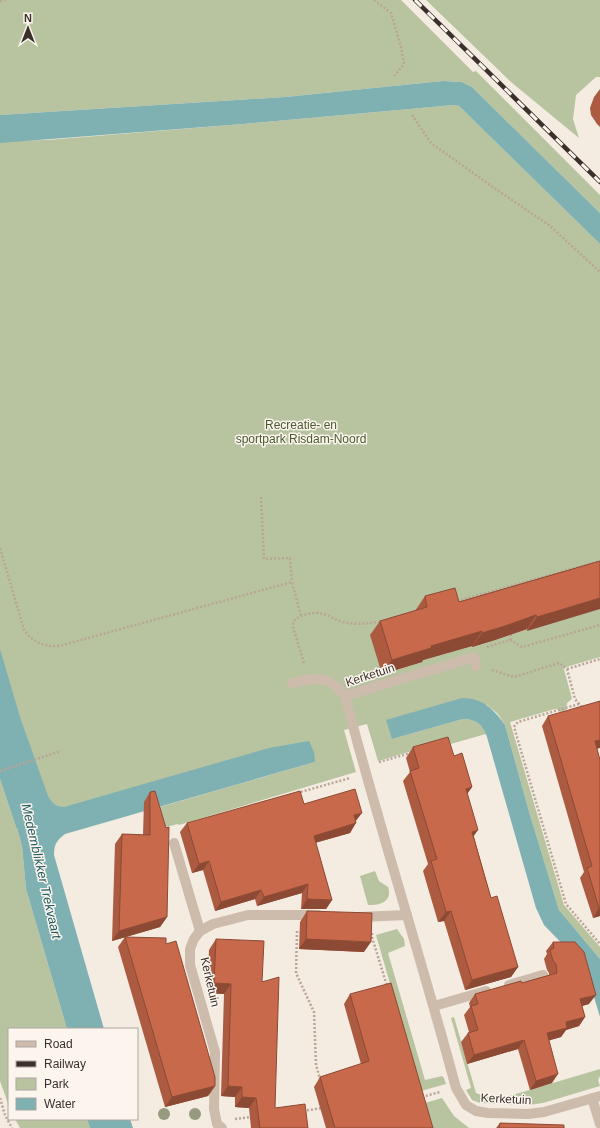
<svg xmlns="http://www.w3.org/2000/svg" width="600" height="1128" font-family="Helvetica,sans-serif">
<style>
.green{fill:#b8c4a0}
.water{fill:#7fb0b2}
.lines{fill:none;stroke-linecap:round;stroke-linejoin:round}
.path{stroke:#b9a596;stroke-width:2.5;stroke-dasharray:2 2;stroke-linecap:butt}
.lane{stroke:#cdbbac;stroke-width:10}
.street{stroke:#cdbbac;stroke-width:10}
.rail-casing{stroke:#3b302b;stroke-width:4.5}
.rail{stroke:#fbf5ee;stroke-width:3;stroke-dasharray:9;stroke-linecap:butt}
.tree{fill:#969b7f}
.wall{fill:#ac5a40}
.shaded-wall{fill:#8c4a34}
.building{fill:#c8694b;stroke:#8c4a34}
.labels{text-anchor:middle;stroke-width:3;stroke-linejoin:round;paint-order:stroke}
.park-label{font-size:12px;fill:#4a5a2e;stroke:#fbf5ee}
.street-label{font-size:12px;fill:#3b302b;stroke:#fbf5ee}
.water-label{font-size:13px;font-style:italic;fill:#1f5a5e;stroke:#fbf5ee}
</style>
<rect width="100%" height="100%" fill="#f4ebe1"/>
<!-- green -->
<g class="green">
<polygon points="0,0 401,0 473,72 476,71 600,195 600,213 472,87 462,82 443,81 285,97 0,115"/>
<polygon points="426,0 600,0 600,77 596,77 576,95 573,119 579,138 511,82"/>
<path d="M454,105L459,106L600,244V657L563,668L564,669L572,699L567,703L566,710L560,712L557,709H555L510,722L564,905L600,947V959L559,910L530,815L505,725L498,714L487,705L392,739L463,719C474,719 482,724 486,734L447,745L446,741L378,761L367,724L344,730L356,772L179,825L178,824L158,829L153,809L315,762L51,811L0,776V141L47,140L243,124Z"/>
<polygon points="0,779 16,827 17,828 22,846 26,889 67,1029 9,1029 9,1106 0,1081"/>
<path d="M375,871L379,881L388,887C393,901 380,906 368,905L360,876Z"/>
<polygon points="397,929 404,939 405,946 388,953 425,1080 442,1076 444,1078 446,1084 421,1091 376,935"/>
<polygon points="454,1017 476,1093 484,1096 509,1096 600,1069 600,1076 598,1080 600,1086 543,1103 529,1105 480,1103 472,1100 466,1090 471,1088 451,1018"/>
<polygon points="442,1098 454,1116 469,1128 432,1128 425,1103"/>
<polygon points="15,1119 87,1119 90,1128 20,1128"/>
</g>
<!-- water -->
<g class="water">
<polygon points="443,81 462,82 472,87 600,213 600,244 459,106 454,105 243,124 0,143 0,115 285,97"/>
<path d="M0,649L20,717L48,796C52,803 56,807 64,807L269,748L309,741L314,752L315,762L65,834C57,840 54,844 54,855L104,1029H67L26,889L22,846L17,828L16,827L0,779Z"/>
<path d="M462,698C482,698 494,709 505,725L530,815L559,910L600,959V1017L586,970L578,960L544,925L536,908L487,737C483,725 476,719 463,719L392,739L386,720Z"/>
<polygon points="87,1119 130,1119 133,1128 90,1128"/>
</g>
<g class="lines">
<!-- path -->
<g class="path">
<polyline points="374,0 391,13 401,47 404,64 394,76"/>
<polyline points="0,1 5,0"/>
<polyline points="412,115 431,143 497,190 549,225 600,272"/>
<polyline points="261,497 264,559 290,558 292,582"/>
<path d="M0,548L24,630C33,642 44,647 59,646L292,582L301,616"/>
<polyline points="457,601 600,561"/>
<polyline points="510,640 522,647 600,625"/>
<polyline points="487,647 510,640 511,636 510,633"/>
<path d="M304,663L293,627C293,624 293,621 296,619C300,615 314,612 319,613C330,615 338,622 348,623C360,625 371,623 383,621"/>
<polyline points="567,669 600,659"/>
<polyline points="492,670 514,677 559,663 567,669 575,699 581,706 582,710"/>
<polyline points="579,704 518,722 515,725 514,727 566,904 600,944"/>
<polyline points="379,762 411,753"/>
<polyline points="0,771 61,751"/>
<polyline points="297,793 350,778"/>
<polyline points="297,931 296,973 314,1012 316,1065 320,1079"/>
<polyline points="372,933 372,937 387,986"/>
<polyline points="422,1097 440,1092"/>
<polyline points="0,1098 5,1115 12,1128"/>
<polyline points="303,1111 322,1108"/>
<polyline points="235,1119 252,1117"/>
</g>
<!-- lane -->
<g class="lane">
<path d="M292,683C315,677 330,675 345,696"/>
<polyline points="174,843 200,931"/>
</g>
<!-- street -->
<g class="street">
<path d="M476,666L474,657L345,696C379,827 421,957 456,1088L466,1105L476,1111L488,1113L528,1114L544,1112L600,1096"/>
<polyline points="359,917 407,915"/>
<polyline points="509,985 543,975"/>
<polyline points="434,1006 486,991"/>
<polyline points="592,1098 600,1124"/>
<polyline points="222,1128 217,1124 214,1109 215,1052 190,965 190,949 194,939 200,931 213,924 248,915 318,915"/>
</g>
<defs>
<polyline id="rail" points="415,0 600,182"/>
</defs>
<!-- rail casing -->
<use href="#rail" class="rail-casing"/>
<!-- rail -->
<use href="#rail" class="rail"/>
</g>
<!-- trees -->
<g class="tree">
<circle cx="164" cy="1114" r="6"/>
<circle cx="195" cy="1114" r="6"/>
</g>
<!-- wall -->
<g class="wall">
<polygon points="600,89 600,127 597,124 591,115 590,108 594,97"/>
<polygon points="600,561 527,631 527,629 495,640 472,647 472,646 423,660 422,662 382,674 370,635 380,621 415,611 425,596 459,602"/>
<polygon points="548,716 597,749 600,760 600,916 593,918 580,878 584,872 542,726"/>
<polygon points="413,747 454,756 472,787 467,794 474,837 491,898 518,967 511,977 465,990 444,921 438,922 423,871 428,864 403,781 410,772 406,758"/>
<polygon points="150,792 167,917 160,927 112,941 115,844 122,834 143,835 144,802"/>
<polygon points="304,804 356,821 350,833 315,843 332,900 326,909 301,909 302,893 257,906 255,899 215,911 203,870 192,873 180,832 187,823"/>
<polygon points="307,911 364,952 299,949 300,922"/>
<polygon points="125,937 166,944 215,1086 208,1096 165,1107 118,947"/>
<polygon points="216,939 262,982 275,1108 308,1128 251,1128 249,1108 235,1107 235,1097 221,1096 224,994 207,993 209,950"/>
<polygon points="553,942 589,1004 582,1006 585,1017 579,1026 566,1030 561,1037 549,1040 552,1083 530,1090 518,1049 467,1064 461,1042 468,1033 469,1032 464,1015 470,1007 469,1003 475,994 522,983 549,975 549,973 547,970 544,959 547,954 546,951"/>
<polygon points="350,994 433,1128 326,1128 314,1087 320,1077 361,1064 344,1004"/>
<polygon points="500,1123 564,1128 496,1128"/>
</g>
<!-- shaded-wall -->
<g class="shaded-wall">
<polygon points="600,598 600,609 527,631 537,617"/>
<polygon points="536,615 527,629 495,640 472,647 482,633"/>
<polygon points="482,631 472,646 423,660 422,662 382,674 392,660 431,646"/>
<polygon points="600,740 600,748 588,751 595,741"/>
<polygon points="472,787 465,797 466,789"/>
<polygon points="362,813 355,822 354,815"/>
<polygon points="356,823 350,833 307,845 314,836"/>
<polygon points="478,830 471,840 472,832"/>
<polygon points="209,861 203,870 192,873 199,864"/>
<polygon points="308,884 302,893 257,906 264,897"/>
<polygon points="261,890 255,899 215,911 221,902"/>
<polygon points="307,899 332,900 326,909 301,909"/>
<polygon points="599,908 600,908 600,916 593,918"/>
<polygon points="451,911 444,921 438,922 446,912"/>
<polygon points="167,917 160,927 112,941 119,931"/>
<polygon points="306,939 371,942 364,952 299,949"/>
<polygon points="518,967 511,977 465,990 472,980"/>
<polygon points="214,983 231,984 224,994 207,993"/>
<polygon points="596,995 589,1004 574,1008 580,999"/>
<polygon points="585,1017 579,1026 566,1030 561,1037 541,1043 547,1033 566,1022"/>
<polygon points="524,1040 518,1049 467,1064 474,1055"/>
<polygon points="558,1074 552,1083 530,1090 536,1081"/>
<polygon points="215,1086 208,1096 165,1107 172,1097"/>
<polygon points="228,1086 242,1087 235,1097 221,1096"/>
<polygon points="242,1097 256,1098 249,1108 235,1107"/>
</g>
<!-- building -->
<g class="building">
<polygon points="600,561 600,598 537,617 536,615 505,626 482,633 482,631 431,646 431,648 392,660 380,621 427,607 425,596 455,588 459,602"/>
<polygon points="600,701 600,740 595,741 600,760 600,908 599,908 587,868 592,866 548,716"/>
<polygon points="448,737 454,756 462,753 472,787 466,789 478,830 472,832 491,898 497,896 518,967 472,980 451,911 446,912 431,861 437,859 410,771 419,768 413,747"/>
<polygon points="355,789 362,813 354,815 356,823 314,836 332,900 307,899 308,884 264,897 261,890 221,902 209,861 199,864 187,823 300,791 304,804"/>
<polygon points="155,791 166,828 169,827 167,917 119,931 122,834 150,835 150,792"/>
<polygon points="307,911 372,913 371,942 306,939"/>
<polygon points="125,937 166,938 166,944 176,941 215,1077 215,1086 172,1097"/>
<polygon points="216,939 264,941 262,982 279,977 275,1108 305,1104 308,1128 260,1128 256,1098 242,1097 242,1087 228,1086 231,984 214,983"/>
<polygon points="553,942 575,942 584,952 596,995 580,999 585,1017 566,1022 567,1028 547,1033 558,1074 536,1081 524,1040 474,1055 468,1033 478,1030 471,1006 478,1004 475,994 521,981 522,983 557,973 556,964 553,961 550,950 554,948"/>
<polygon points="391,983 433,1128 335,1128 320,1077 369,1061 350,994"/>
<polygon points="500,1123 564,1125 564,1128 499,1128"/>
</g>
<g class="labels">
<!-- park labels -->
<g class="park-label">
<text x="301" y="429">Recreatie- en<tspan x="301" dy="14">sportpark Risdam-Noord</tspan></text>
</g>
<!-- street labels -->
<g class="street-label">
<text transform="translate(370 675) rotate(-18)" y="4">Kerketuin</text>
<text transform="translate(210 982) rotate(77)" y="4">Kerketuin</text>
<text transform="translate(506 1099) rotate(3)" y="4">Kerketuin</text>
</g>
<!-- water labels -->
<g class="water-label">
<text transform="translate(42 871) rotate(77)" y="5">Medemblikker Trekvaart</text>
</g>
</g>
<!-- legend -->
<rect x="8" y="1028" width="130" height="92" fill="#fbf5ee" stroke="#aea6a0"/>
<rect x="16" y="1041" width="20" height="6" fill="#cdbbac" stroke="#aea6a0"/>
<text x="44" y="1048" font-size="12" fill="#3b302b">Road</text>
<rect x="16" y="1061" width="20" height="6" fill="#3b302b" stroke="#aea6a0"/>
<text x="44" y="1068" font-size="12" fill="#3b302b">Railway</text>
<rect x="16" y="1078" width="20" height="12" fill="#b8c4a0" stroke="#aea6a0"/>
<text x="44" y="1088" font-size="12" fill="#3b302b">Park</text>
<rect x="16" y="1098" width="20" height="12" fill="#7fb0b2" stroke="#aea6a0"/>
<text x="44" y="1108" font-size="12" fill="#3b302b">Water</text>
<!-- north arrow -->
<g transform="translate(28 28)" stroke="#fbf5ee" stroke-width="3" paint-order="stroke">
<path d="M0-3L7 15L0 10L-7 15Z" fill="#3b302b"/>
<text y="-6" font-size="11" font-weight="bold" text-anchor="middle" fill="#3b302b">N</text>
</g>
</svg>
